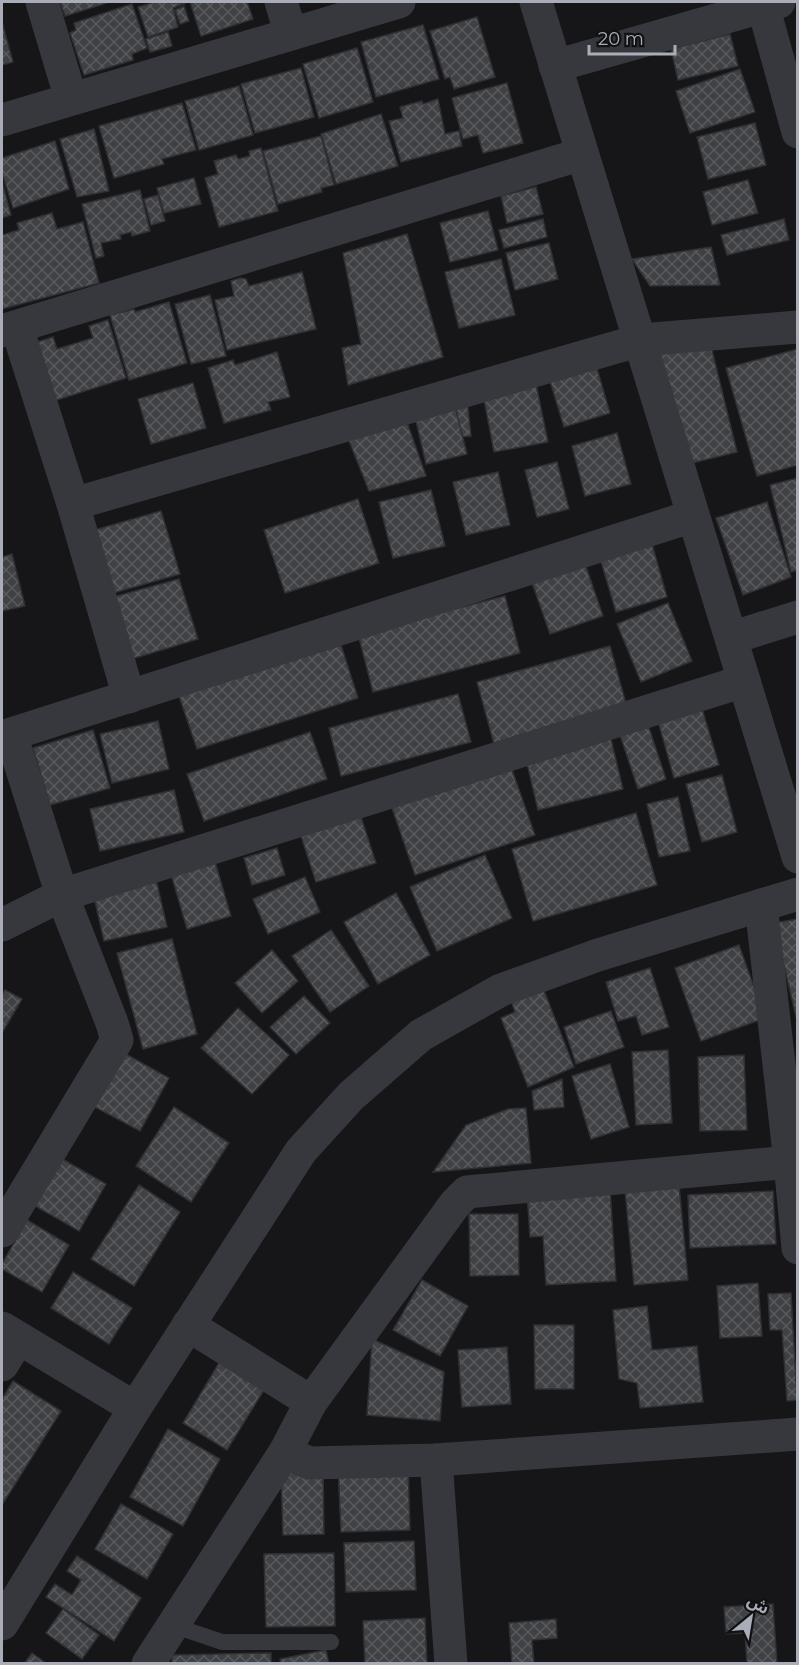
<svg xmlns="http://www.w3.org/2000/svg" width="799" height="1665" font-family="Montserrat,'Noto Sans Arabic',sans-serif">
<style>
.building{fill:url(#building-cross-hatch);stroke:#303034;stroke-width:1.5}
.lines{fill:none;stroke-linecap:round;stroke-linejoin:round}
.service{stroke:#37383d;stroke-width:16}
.minor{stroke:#37383d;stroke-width:33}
</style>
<defs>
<pattern id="building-cross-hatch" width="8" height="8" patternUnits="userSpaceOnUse" patternTransform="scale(1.5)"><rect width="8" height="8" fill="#404145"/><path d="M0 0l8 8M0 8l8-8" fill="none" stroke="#595a5e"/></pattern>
</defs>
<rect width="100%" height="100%" fill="#161618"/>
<!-- building -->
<g class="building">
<polygon points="60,2 106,2 107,3 65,16"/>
<polygon points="155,2 186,3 173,8 178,27 148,37 138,7"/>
<polygon points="190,2 247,2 253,19 201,36"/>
<polygon points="132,4 147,48 132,54 133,60 84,75 70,33 76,30 74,23"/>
<polygon points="184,6 189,21 180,24 175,10"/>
<polygon points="477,17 495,77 454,89 450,77 445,79 430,31"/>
<polygon points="2,22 13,62 2,65"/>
<polygon points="423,25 439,79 376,97 361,42"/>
<polygon points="168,32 172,46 150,52 146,39"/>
<polygon points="730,34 738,66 678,80 671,49"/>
<polygon points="357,48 373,102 319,118 303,64"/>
<polygon points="301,68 314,117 255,133 241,84"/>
<polygon points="740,69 755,112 690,133 676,91"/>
<polygon points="507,83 523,143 483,153 478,135 463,139 452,98"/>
<polygon points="239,86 253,135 199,150 185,101"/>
<polygon points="438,99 445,134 459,131 462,146 401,162 389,121 403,118 400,107 422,101 423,104"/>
<polygon points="182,103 196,150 162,159 164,164 114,178 99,126"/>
<polygon points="381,114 398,166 336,184 321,134"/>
<polygon points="755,123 766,165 708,179 697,137"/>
<polygon points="94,129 109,191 77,197 60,139"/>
<polygon points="321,136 334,185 321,188 322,192 278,204 263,151"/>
<polygon points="55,141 69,189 13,208 2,173 2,158"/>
<polygon points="261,148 278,211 219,227 205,178 218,174 214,161 236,155 238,159 250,156 249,151"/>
<polygon points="194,178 201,204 164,213 157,188"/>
<polygon points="748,180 758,213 712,225 703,192"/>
<polygon points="2,181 11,215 2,218"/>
<polygon points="536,187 543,214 507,223 501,196"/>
<polygon points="140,190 150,231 132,236 131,232 120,235 121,239 101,243 104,256 96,258 82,204"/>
<polygon points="158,195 165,221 151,225 144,199"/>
<polygon points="488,211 498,250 450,262 440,223"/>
<polygon points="52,213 57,229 83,222 99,283 2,309 2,235 19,230 17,223"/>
<polygon points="543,219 547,237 504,248 499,230"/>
<polygon points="784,219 789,240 727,255 721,235"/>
<polygon points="407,234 443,357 348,385 342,348 361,344 343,253"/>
<polygon points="549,243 558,279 515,290 506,253"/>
<polygon points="711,247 720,285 650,286 632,259"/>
<polygon points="501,259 515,315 459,328 445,272"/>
<polygon points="302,272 316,329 227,350 215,300 234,296 231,281 240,278 246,279 249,286"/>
<polygon points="210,295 226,356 191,364 175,304"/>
<polygon points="169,302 187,363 129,380 110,315 134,309 135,312"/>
<polygon points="108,320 126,378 44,404 25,346 53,337 57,349 93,338 89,326"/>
<polygon points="711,346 737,452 688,464 651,351"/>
<polygon points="798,349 798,465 757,476 726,368"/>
<polygon points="277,352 290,397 268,402 271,410 224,423 208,368 233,360 235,365"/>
<polygon points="593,355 610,413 564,427 546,368"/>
<polygon points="535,379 548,442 494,452 482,389"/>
<polygon points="193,383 206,428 151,444 138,399"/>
<polygon points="466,390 471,436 459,437 454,391"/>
<polygon points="453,399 467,454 426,464 413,408"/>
<polygon points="403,411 426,476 369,491 344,428"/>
<polygon points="617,433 631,484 585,496 572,446"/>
<polygon points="557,462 569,509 537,517 525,470"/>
<polygon points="498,472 510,525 466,535 453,482"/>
<polygon points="798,478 798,570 791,572 770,485"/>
<polygon points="431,490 445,546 393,558 379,502"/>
<polygon points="358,499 379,563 285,593 264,530"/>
<polygon points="767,502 791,577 743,595 716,518"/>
<polygon points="161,511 180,574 106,595 91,531"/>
<polygon points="652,544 667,597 616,612 600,558"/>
<polygon points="12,554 25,606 2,611 2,557"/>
<polygon points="583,558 603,616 550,634 530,577"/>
<polygon points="179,579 198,639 125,661 106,599"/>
<polygon points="505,596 520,653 373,692 358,634"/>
<polygon points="668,603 692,661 641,682 617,624"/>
<polygon points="341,645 358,698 197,749 179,696"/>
<polygon points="610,646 627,707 494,744 477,682"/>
<polygon points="458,694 471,742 341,776 329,728"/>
<polygon points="700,702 719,765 674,778 656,714"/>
<polygon points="646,719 666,779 638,789 618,729"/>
<polygon points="158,721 169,769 112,783 100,734"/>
<polygon points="93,730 110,788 50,805 33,748"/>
<polygon points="310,732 327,779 204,821 187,774"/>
<polygon points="610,735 623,789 538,810 525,755"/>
<polygon points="510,764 535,835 415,875 391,805"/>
<polygon points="722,775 737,832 702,842 686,784"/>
<polygon points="174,790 184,832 100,851 90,809"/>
<polygon points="678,797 690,851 659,857 647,804"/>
<polygon points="636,813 657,885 533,921 512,849"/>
<polygon points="361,817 376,863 316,882 301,836"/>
<polygon points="277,848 285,875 252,885 244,858"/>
<polygon points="485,855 512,918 437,951 410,887"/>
<polygon points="215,862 231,916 187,929 171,874"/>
<polygon points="155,875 167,927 104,941 92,888"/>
<polygon points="305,877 320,912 268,934 253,899"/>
<polygon points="396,893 430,955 378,984 344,922"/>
<polygon points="798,919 798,1025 774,923"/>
<polygon points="331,930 369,986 330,1012 292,956"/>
<polygon points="172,939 197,1034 143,1049 117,953"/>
<polygon points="739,945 765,1018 701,1041 675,968"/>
<polygon points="272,950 298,981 262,1013 235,983"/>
<polygon points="650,968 669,1027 642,1035 636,1016 618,1021 606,982"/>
<polygon points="541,983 574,1067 528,1087 501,1018 515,1012 511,1000"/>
<polygon points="5,990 22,999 2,1033 2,995"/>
<polygon points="304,996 330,1023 296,1054 270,1027"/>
<polygon points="238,1008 289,1055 252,1094 201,1048"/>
<polygon points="611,1011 624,1047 576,1064 564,1027"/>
<polygon points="668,1050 672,1123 636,1125 632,1052"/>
<polygon points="122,1052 169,1078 140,1131 93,1106"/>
<polygon points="744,1055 747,1130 700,1131 698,1057"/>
<polygon points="610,1064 629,1127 591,1139 572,1076"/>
<polygon points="562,1079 564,1107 534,1110 532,1091"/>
<polygon points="174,1107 229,1143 191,1202 136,1166"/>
<polygon points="526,1108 531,1163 433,1172 466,1125 508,1109"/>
<polygon points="57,1156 106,1184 79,1231 30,1203"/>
<polygon points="139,1185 180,1212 134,1286 91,1259"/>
<polygon points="679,1185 688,1280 634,1285 625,1190"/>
<polygon points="610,1188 616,1281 546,1285 543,1236 530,1237 527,1192"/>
<polygon points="773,1191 776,1244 690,1248 688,1195"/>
<polygon points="469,1214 518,1214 519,1275 470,1276"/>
<polygon points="27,1220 69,1245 42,1292 2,1269 2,1264"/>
<polygon points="73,1272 132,1308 109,1344 51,1308"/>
<polygon points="422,1280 468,1306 440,1356 393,1330"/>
<polygon points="758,1283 762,1336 720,1338 717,1286"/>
<polygon points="791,1293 797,1400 787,1401 782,1330 770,1330 768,1294"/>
<polygon points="647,1306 652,1350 697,1346 703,1402 640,1408 637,1383 619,1379 613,1310"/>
<polygon points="534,1325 574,1325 574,1389 535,1389"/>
<polygon points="372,1339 444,1372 440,1421 367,1415"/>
<polygon points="507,1347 511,1404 462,1407 458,1350"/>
<polygon points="222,1358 267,1385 227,1450 183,1423"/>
<polygon points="13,1381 61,1411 2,1505 2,1399"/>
<polygon points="168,1429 220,1459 183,1526 130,1497"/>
<polygon points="408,1463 410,1530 341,1532 338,1465"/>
<polygon points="323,1471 324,1534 283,1535 281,1472"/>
<polygon points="121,1504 173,1534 147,1579 95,1549"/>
<polygon points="414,1541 416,1590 346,1592 344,1543"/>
<polygon points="334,1553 335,1626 266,1627 264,1554"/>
<polygon points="77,1556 141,1598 114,1641 46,1597 55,1584 72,1595 81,1580 67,1571"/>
<polygon points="773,1604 777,1664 747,1664 745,1633 726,1634 724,1607"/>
<polygon points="63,1609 99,1635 82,1659 46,1633"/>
<polygon points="425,1618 427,1664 365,1664 363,1621"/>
<polygon points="556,1619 557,1638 532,1640 534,1664 512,1664 509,1623"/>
<polygon points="326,1650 329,1664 281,1664 280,1659"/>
<polygon points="32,1653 47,1664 24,1664"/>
<polygon points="271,1653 271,1664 172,1664 172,1655"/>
</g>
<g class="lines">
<!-- service -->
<polyline class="service" points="172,1625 222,1642 331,1642"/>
<!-- minor -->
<g class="minor">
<polyline points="42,2 71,99"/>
<polyline points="281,2 291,34"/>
<polyline points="536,2 798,857"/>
<polyline points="762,2 798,132"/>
<polyline points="555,66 779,2"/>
<polyline points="2,120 399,2"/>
<polyline points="17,328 73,504 129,697"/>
<polyline points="2,331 582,154"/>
<polyline points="73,504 641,340 798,327"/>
<polyline points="731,638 798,617"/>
<polyline points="2,737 693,516"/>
<polyline points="761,905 790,1162 798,1248"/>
<polyline points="2,925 62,895 744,681"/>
<polyline points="2,1231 117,1040 112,1023 62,895 11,735"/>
<polyline points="188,1325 311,1402"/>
<polyline points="2,1328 135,1408"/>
<polyline points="2,1365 18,1339"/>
<polyline points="285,1452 309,1463 436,1460 798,1434"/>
<polyline points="436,1460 451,1664"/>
<polyline points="2,1624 135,1408 301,1151 351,1096 421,1035 501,990 598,955 798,894"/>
<polyline points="148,1664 285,1452 311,1402 455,1204 467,1192 790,1162"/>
</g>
</g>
<!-- border -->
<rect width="799" height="1665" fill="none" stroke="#a8adb8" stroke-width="6"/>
<!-- north arrow -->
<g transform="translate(751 1617) rotate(30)" stroke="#111113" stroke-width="4.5" paint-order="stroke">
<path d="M0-4.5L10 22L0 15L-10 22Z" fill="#a8adb8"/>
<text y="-9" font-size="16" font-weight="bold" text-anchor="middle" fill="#a8adb8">ش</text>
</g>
<!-- scale -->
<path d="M589 45v9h86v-9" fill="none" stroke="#a8adb8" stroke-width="3"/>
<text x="598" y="45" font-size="18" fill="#a8adb8" stroke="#111113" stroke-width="4.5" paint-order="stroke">20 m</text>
</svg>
